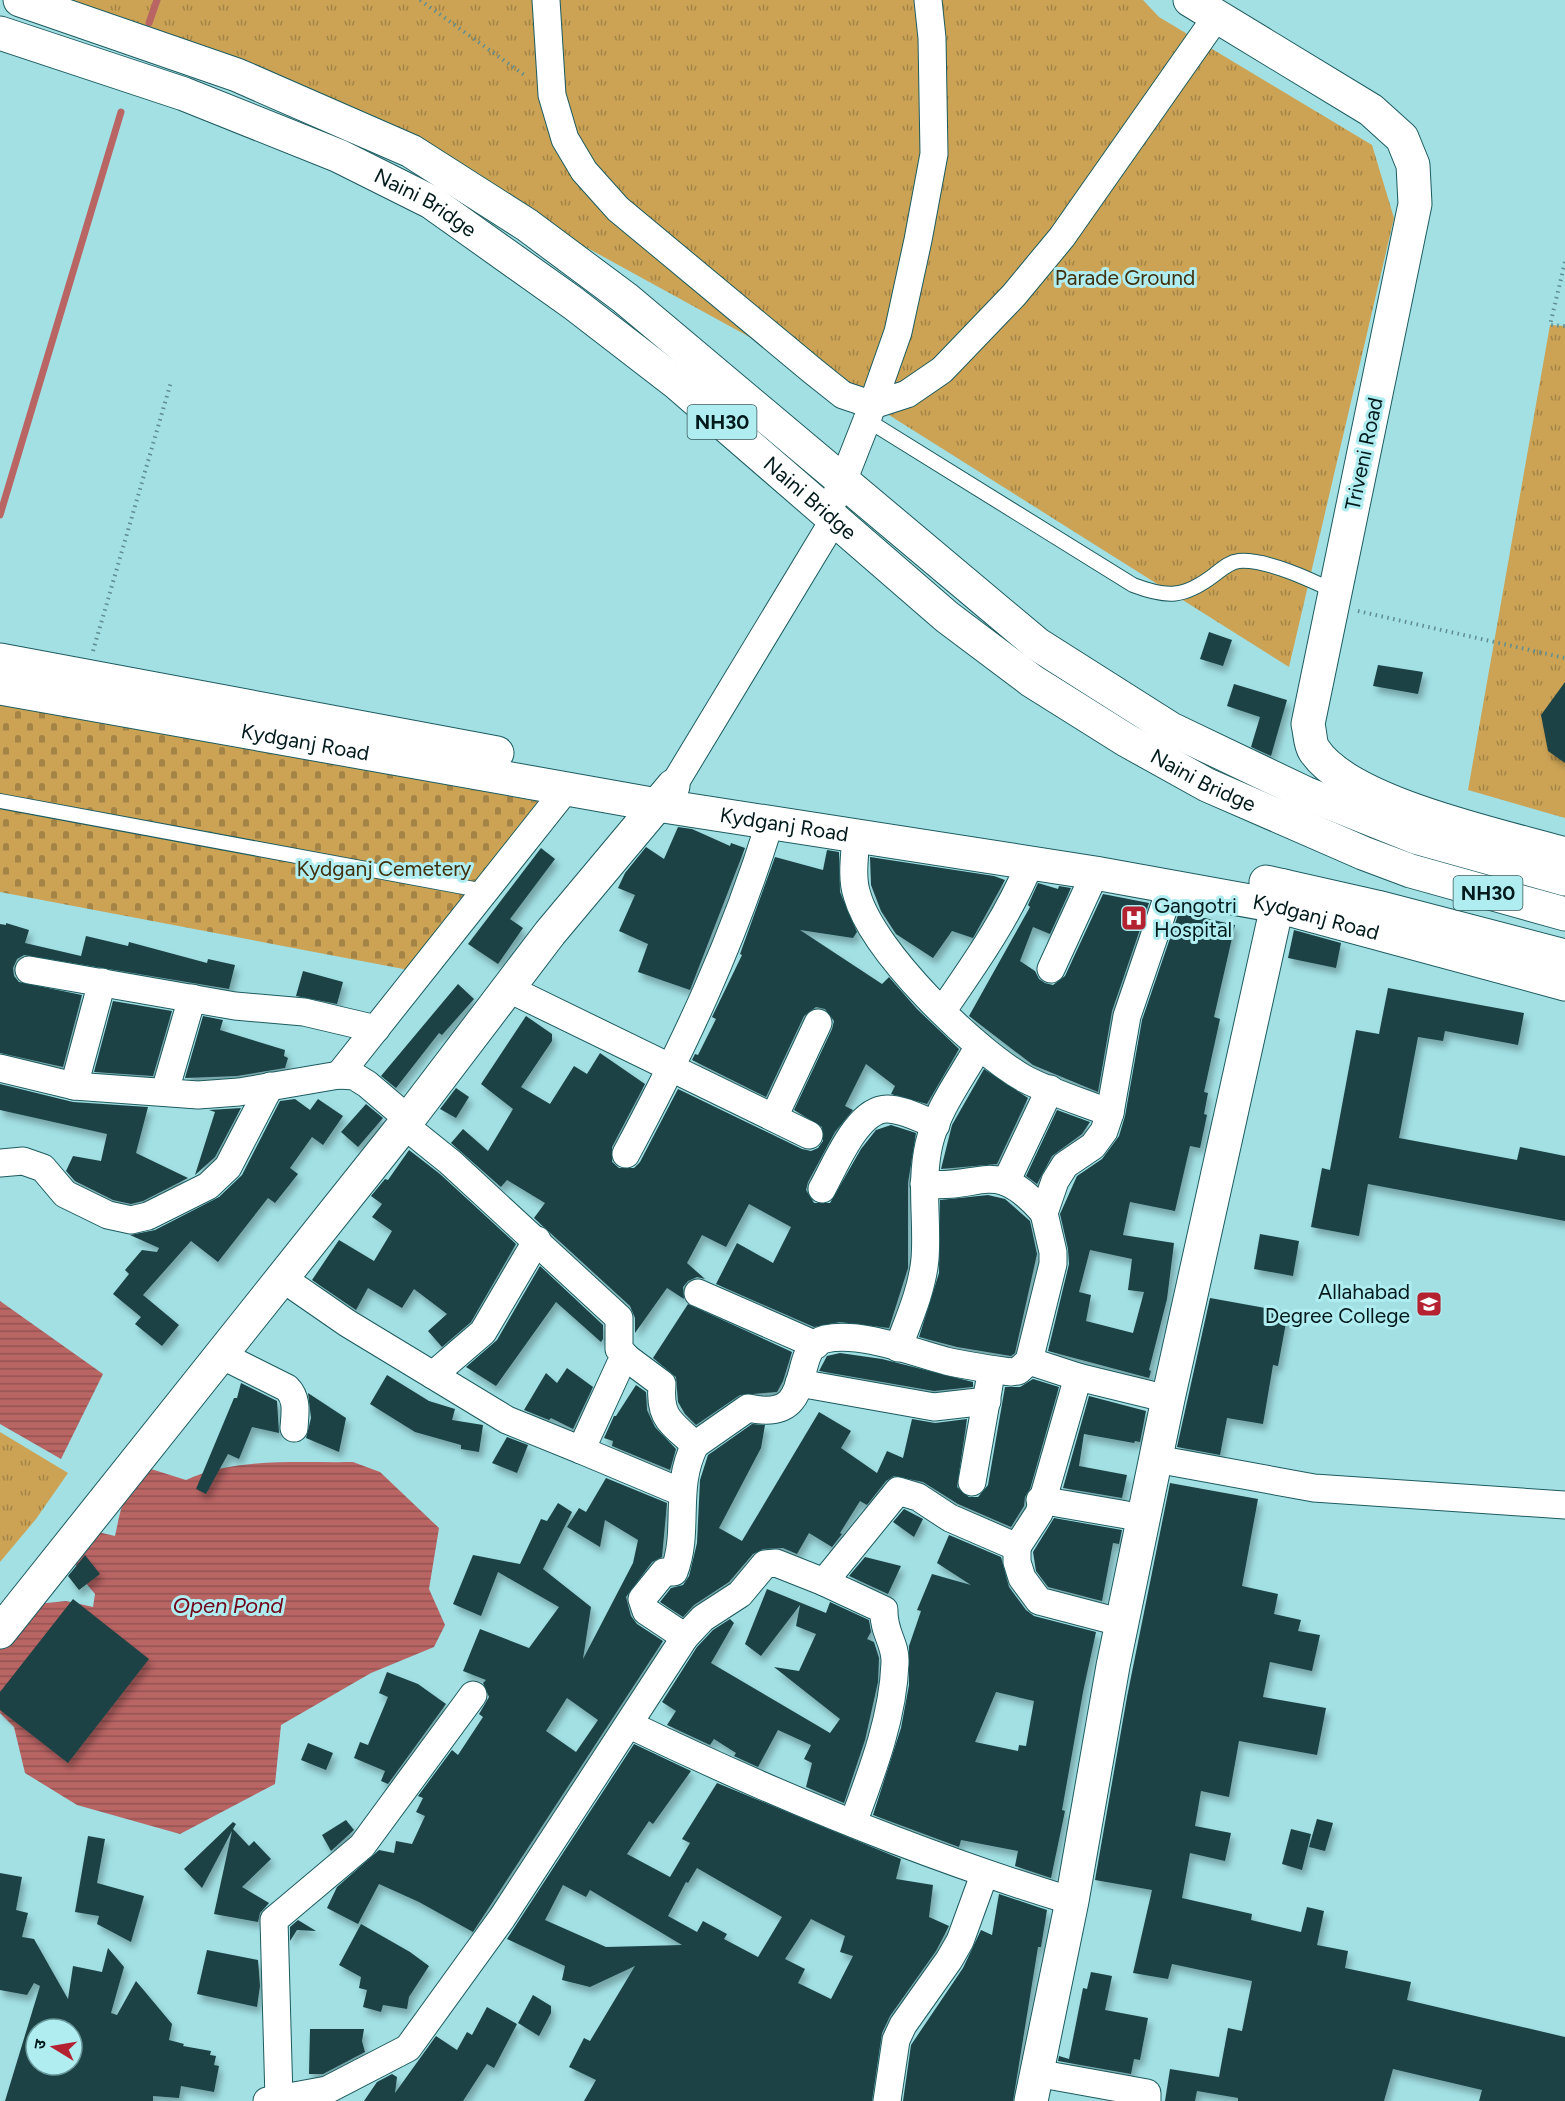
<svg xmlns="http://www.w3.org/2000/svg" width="1565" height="2101" font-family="Figtree,'Noto Sans Devanagari',sans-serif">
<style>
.grass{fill:url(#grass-tufts)}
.cemetery{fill:url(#cemetery-stones)}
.water{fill:url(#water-rules)}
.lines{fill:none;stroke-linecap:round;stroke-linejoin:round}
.stream{stroke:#b96564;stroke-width:7}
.building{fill:#1c4245;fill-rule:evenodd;filter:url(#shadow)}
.service-casing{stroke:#1c5b5f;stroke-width:16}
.minor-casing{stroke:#1c5b5f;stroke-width:29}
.tertiary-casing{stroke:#1c5b5f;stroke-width:35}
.secondary-casing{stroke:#1c5b5f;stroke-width:35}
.trunk-casing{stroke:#1c5b5f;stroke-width:35}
.path{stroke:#5f8d91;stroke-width:4;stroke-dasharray:1.5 4.5;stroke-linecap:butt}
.service{stroke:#fff;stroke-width:14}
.minor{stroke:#fff;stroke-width:27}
.tertiary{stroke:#fff;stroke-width:33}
.secondary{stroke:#fff;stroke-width:33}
.trunk{stroke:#fff;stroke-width:33}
.labels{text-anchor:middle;stroke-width:6;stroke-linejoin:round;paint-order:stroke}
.shield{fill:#afedf1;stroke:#36595c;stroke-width:1.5}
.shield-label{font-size:20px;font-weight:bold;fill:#021a1c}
.street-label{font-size:21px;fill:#021a1c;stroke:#afedf1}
.park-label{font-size:21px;fill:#41300d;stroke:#afedf1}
.poi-label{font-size:21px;fill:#021a1c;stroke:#afedf1;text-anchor:start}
.water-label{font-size:22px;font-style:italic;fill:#720317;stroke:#afedf1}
</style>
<defs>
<pattern id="grass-tufts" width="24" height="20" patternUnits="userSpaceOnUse" patternTransform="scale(1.5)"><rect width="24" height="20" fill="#cca355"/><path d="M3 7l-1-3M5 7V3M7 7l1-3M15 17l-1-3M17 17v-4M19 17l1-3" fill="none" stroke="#a38446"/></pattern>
<pattern id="cemetery-stones" width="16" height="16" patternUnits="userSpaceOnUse" patternTransform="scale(1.5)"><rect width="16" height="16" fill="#cca355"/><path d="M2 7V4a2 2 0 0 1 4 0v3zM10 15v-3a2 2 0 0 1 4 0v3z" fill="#a38446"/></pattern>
<pattern id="water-rules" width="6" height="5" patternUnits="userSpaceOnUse" patternTransform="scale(1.5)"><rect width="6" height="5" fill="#b96564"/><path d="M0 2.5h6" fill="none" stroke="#945252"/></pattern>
<filter id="shadow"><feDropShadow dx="3.5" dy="6" stdDeviation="3" flood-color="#0004"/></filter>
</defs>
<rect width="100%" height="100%" fill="#a2e0e4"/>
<!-- grass -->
<g class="grass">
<polygon points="6,0 1143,0 1159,17 1372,145 1394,218 1289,667 873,405 411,151"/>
<polygon points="1550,325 1565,326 1565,818 1468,790"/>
<polygon points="0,1432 68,1473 36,1519 0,1562"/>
</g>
<!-- cemetery -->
<polygon class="cemetery" points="0,703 570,807 435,975 0,892"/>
<!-- water -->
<g class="water">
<polygon points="0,1301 103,1374 61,1459 0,1424"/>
<path d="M353,1462L380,1472L439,1528L429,1589L445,1625L434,1647L371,1673L281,1725L275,1784L180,1834L77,1805L25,1773L14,1727L0,1713V1649L37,1604L66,1601L93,1607L95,1594L80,1576L74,1561L98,1532L115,1536C122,1505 123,1486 151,1469L186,1480C236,1457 299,1463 353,1462Z"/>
</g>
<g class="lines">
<!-- stream -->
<g class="stream">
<polyline points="149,23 157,0"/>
<polyline points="0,515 121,112"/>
</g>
</g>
<!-- building -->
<g class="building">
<polygon points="1209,632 1232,640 1223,666 1200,659"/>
<polygon points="1378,665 1423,672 1418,694 1373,686"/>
<polygon points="1565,682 1565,763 1548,751 1541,715"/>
<polygon points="1234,684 1287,700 1271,756 1251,747 1260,717 1227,706"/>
<polygon points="678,827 692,829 730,846 731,843 745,848 690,990 638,972 648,944 619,931 635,895 618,888 625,873 646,847 664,859"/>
<polygon points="541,848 555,859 510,919 523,928 498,964 468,944"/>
<polygon points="827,850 839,852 840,892 857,932 853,938 800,930 882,984 889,977 917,1009 959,1049 927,1104 891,1094 895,1086 866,1064 845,1106 853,1110 835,1132 808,1182 806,1190 814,1203 830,1203 861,1149 876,1130 891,1125 916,1133 908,1183 908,1268 889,1328 840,1322 814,1327 716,1284 737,1243 773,1263 791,1227 749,1204 726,1247 702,1235 687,1263 705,1279 697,1277 688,1281 683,1287 684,1299 667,1288 635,1333 635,1318 630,1306 534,1218 545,1203 507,1180 501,1187 451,1143 463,1129 488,1151 513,1109 481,1084 526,1016 552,1034 552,1041 521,1087 550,1104 574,1066 587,1074 600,1053 645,1084 612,1147 612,1162 619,1168 634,1168 640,1162 678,1089 802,1149 811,1151 818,1148 823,1141 822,1127 794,1110 832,1029 834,1021 825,1009 816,1007 804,1016 766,1097 692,1060 695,1054 698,1055 716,1019 712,1017 742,955 740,954 775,857 823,870"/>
<polygon points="870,857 994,876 1005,880 973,938 952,931 933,958 896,934 881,911 871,885"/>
<polygon points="1038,883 1058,889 1059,886 1071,888 1050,934 1033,927 1020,961 1035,971 1039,979 1045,983 1053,985 1065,976 1103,894 1149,903 1112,1011 1098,1092 1033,1065 969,1016 1030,907 1028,905"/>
<path d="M1179,912L1235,925L1214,1017L1220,1019L1204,1092L1208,1093L1204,1114L1207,1115L1200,1148L1190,1146L1175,1211L1130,1202L1123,1235L1174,1243L1167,1299L1149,1370L1151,1371L1149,1378L1048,1351L1069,1264L1068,1249L1060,1214L1077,1176L1102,1159L1119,1136L1125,1116L1142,1020ZM1090,1250L1132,1259L1128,1290L1144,1292L1133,1333L1086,1321L1091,1295L1079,1292Z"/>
<polygon points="6,923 29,930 25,943 81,956 86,936 128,946 129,942 207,963 208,959 235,965 229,989 24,955 17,959 13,968 14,976 19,982 82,995 63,1067 0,1053 0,924 6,925"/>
<polygon points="1294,930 1341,943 1336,968 1288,958"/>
<polygon points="303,971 343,982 337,1004 296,996"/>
<polygon points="458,984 474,999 442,1035 439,1033 396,1088 381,1076"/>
<polygon points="1388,988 1524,1013 1518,1045 1445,1031 1443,1041 1418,1037 1399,1138 1517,1160 1520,1147 1565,1156 1565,1221 1368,1184 1359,1236 1311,1227 1322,1168 1330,1170 1356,1030 1379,1034"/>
<polygon points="113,1001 172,1011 153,1076 94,1072"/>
<polygon points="203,1016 223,1020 220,1030 285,1050 284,1056 288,1058 285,1068 237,1076 185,1078"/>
<polygon points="984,1069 1028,1098 997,1164 941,1169 952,1125"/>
<polygon points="0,1084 73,1102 148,1107 136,1153 188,1178 143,1201 131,1204 113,1200 75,1181 66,1171 73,1156 101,1161 107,1134 0,1110"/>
<polygon points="456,1088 469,1097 456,1118 440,1109"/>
<polygon points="295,1099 310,1110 318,1099 343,1116 323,1145 312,1137 290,1168 298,1174 275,1203 268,1198 218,1262 191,1241 143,1295 179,1325 162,1346 135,1324 141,1317 113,1294 129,1274 125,1270 142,1250 157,1252 159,1248 130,1235 155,1230 219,1197 242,1175 280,1101"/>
<polygon points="366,1104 383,1118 358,1147 341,1132"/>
<polygon points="241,1108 215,1157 195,1175 215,1112 209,1110"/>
<polygon points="1057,1110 1090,1122 1082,1134 1052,1156 1037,1184 1026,1176"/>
<polygon points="409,1150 440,1174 516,1244 471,1322 442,1347 428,1331 447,1314 414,1289 402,1308 368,1288 356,1310 312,1280 339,1240 374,1261 392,1231 372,1217 382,1204 371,1196 385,1179 388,1180"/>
<polygon points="988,1195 1005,1199 1030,1221 1037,1254 1015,1353 1011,1356 957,1347 919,1337 939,1273 940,1200"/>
<polygon points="1260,1234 1299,1241 1293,1276 1254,1269"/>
<polygon points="540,1266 603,1325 603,1339 601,1342 556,1302 496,1386 466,1367 497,1340"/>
<polygon points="1210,1298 1288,1312 1278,1366 1273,1365 1263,1424 1227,1418 1220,1455 1177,1447"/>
<polygon points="688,1304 792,1352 783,1381 777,1392 740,1395 696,1425 685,1414 678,1402 676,1377 653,1358"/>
<polygon points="840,1353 882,1359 973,1382 973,1387 934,1391 819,1371 827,1356"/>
<polygon points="567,1368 593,1387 573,1429 551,1418 549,1420 524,1410 546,1373 557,1383"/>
<polygon points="387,1375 429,1401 455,1409 452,1420 483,1425 479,1452 461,1449 461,1445 415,1432 370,1404"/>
<polygon points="1033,1379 1059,1387 1030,1489 1025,1497 1024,1506 1011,1527 958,1504 923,1482 894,1476 886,1481 867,1505 860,1501 840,1533 842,1534 832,1547 809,1533 797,1554 783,1548 763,1549 753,1554 729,1582 694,1605 683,1617 660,1602 671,1588 683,1585 689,1576 697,1543 700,1480 708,1455 752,1424 765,1425 761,1448 719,1528 742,1541 819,1412 851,1431 841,1448 877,1473 887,1451 903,1458 912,1419 935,1423 967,1419 957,1487 969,1497 978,1497 988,1485 1005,1387 1020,1387"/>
<polygon points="241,1383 277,1401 279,1433 252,1427 239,1459 228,1454 206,1494 196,1489 234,1398 237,1398"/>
<polygon points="636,1385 646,1392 647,1410 655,1427 676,1449 670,1470 612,1446 613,1441 604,1438 614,1416 616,1416"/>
<polygon points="308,1393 346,1418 339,1452 306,1438 311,1418"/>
<polygon points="1089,1396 1146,1411 1140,1442 1135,1441 1134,1443 1084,1434 1079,1466 1127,1475 1122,1498 1063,1488"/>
<polygon points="507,1437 528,1445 517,1473 492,1463"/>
<path d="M606,1478L667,1503L662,1557L652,1562L626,1597L631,1616L637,1624L663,1641L473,1932L419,1902L379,1884L358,1924L327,1908L337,1887L379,1850L394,1853L396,1841L412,1844L425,1816L416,1812L423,1798L418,1796L452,1750L458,1755L483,1717L479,1714L489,1697L483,1683L486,1680L463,1671L480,1629L529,1648L559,1607L498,1572L481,1616L453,1604L473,1555L520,1564L541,1519L547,1521L558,1503L572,1512L543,1569L591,1607L583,1659L633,1563L638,1540L605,1520L600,1547L567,1527L579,1508L586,1512ZM567,1698L598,1720L576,1752L546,1731Z"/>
<polygon points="1170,1483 1258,1499 1242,1586 1278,1594 1274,1614 1301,1620 1298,1631 1320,1635 1312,1671 1270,1662 1263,1697 1326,1708 1317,1755 1239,1741 1229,1797 1201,1791 1195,1826 1231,1833 1225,1861 1190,1853 1182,1898 1252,1914 1251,1920 1301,1932 1307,1907 1324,1911 1317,1945 1348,1951 1345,1968 1411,1982 1407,2000 1565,2037 1565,2101 1479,2101 1482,2090 1393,2069 1384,2101 1238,2101 1238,2098 1197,2091 1195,2101 1165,2101 1170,2069 1219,2077 1228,2028 1242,2031 1252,1981 1172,1964 1168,1979 1133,1973 1152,1890 1095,1880 1127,1697"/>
<polygon points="904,1509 923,1519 914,1537 893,1522"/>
<polygon points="1054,1518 1122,1530 1119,1544 1113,1543 1102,1601 1048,1587 1036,1571 1033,1552"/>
<path d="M949,1535L1001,1557L1009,1587L1026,1610L1034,1616L1096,1632L1083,1692L1062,1810L1065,1811L1051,1878L1015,1866L1018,1851L961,1840L959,1847L873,1815L901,1728L909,1685V1646L921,1611L917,1610L932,1574L971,1585L937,1563ZM996,1692L1034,1701L1026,1746L1019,1745L1018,1751L975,1742Z"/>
<polygon points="85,1555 100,1574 79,1590 68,1576"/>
<polygon points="865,1557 901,1566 888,1594 849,1576"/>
<polygon points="767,1589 826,1613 830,1602 869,1620 871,1632 867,1639 874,1642 879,1658 878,1682 865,1740 844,1803 806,1787 812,1763 804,1759 811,1745 778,1730 758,1767 734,1756 736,1753 714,1739 710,1745 667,1725 676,1711 662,1702 697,1647 713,1630 730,1619 734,1623 711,1663 830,1733 840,1719 774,1667 799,1671 816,1634 796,1626 800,1605 761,1656 745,1644"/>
<polygon points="73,1599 149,1659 68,1763 0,1710 0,1692"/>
<polygon points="387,1672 418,1684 446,1704 388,1784 381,1781 385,1771 354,1758 360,1742 368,1745 388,1697 379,1693"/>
<polygon points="308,1743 333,1753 326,1770 301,1760"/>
<path d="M634,1744L691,1771L653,1824L649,1821L627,1854L670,1877L690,1843L682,1839L717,1783L901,1859L896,1879L933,1885L929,1917L949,1926L936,1951L890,2016L882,2033L872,2101H584L596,2080L569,2067L584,2038L590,2041L635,1966L590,1987L562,1980L565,1966L507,1939ZM697,1868L782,1917L758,1957L724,1939L727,1934L703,1921L697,1932L668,1916L686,1882L688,1883ZM563,1885L586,1897L590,1890L682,1945L606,1947L545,1920ZM811,1919L845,1936L840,1952L853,1956L831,1999L798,1983L805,1969L785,1959Z"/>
<polygon points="1317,1819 1333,1823 1325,1851 1309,1847"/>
<polygon points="346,1820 354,1830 331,1851 322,1835"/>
<polygon points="233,1822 236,1824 233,1829 249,1846 254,1841 271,1859 242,1887 269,1903 260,1913 258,1922 214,1914 232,1831 202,1888 184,1869"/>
<polygon points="1291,1829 1311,1834 1302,1870 1282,1864"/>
<polygon points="88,1836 105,1839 97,1883 144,1896 131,1942 97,1924 99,1916 75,1912"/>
<path d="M0,1873L22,1877L16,1910L28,1913L22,1937L34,1939L68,1999L73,1966L102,1972L108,1948L124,1967L111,2013L117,2015L136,1981L172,2024L169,2040L184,2044L183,2046L211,2051L210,2055L216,2056L214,2065L219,2066L214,2092L181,2086L179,2098L153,2096V2101H5L40,1986L34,1983L27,1995L0,1990ZM36,2029H72V2065H36Z"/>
<polygon points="999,1894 1047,1910 1041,1947 1038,1947 1013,2101 903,2101 911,2045 963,1968 981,1930 992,1935"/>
<polygon points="298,1920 316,1931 297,1930 290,1941 290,1927"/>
<polygon points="361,1924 410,1952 429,1966 409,1997 407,2009 383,2005 381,2012 363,2007 367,1990 359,1988 361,1977 339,1965"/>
<polygon points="207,1950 258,1960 260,1986 257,2007 197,1994"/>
<polygon points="1091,1972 1112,1976 1105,2010 1148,2018 1140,2060 1134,2059 1131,2074 1058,2061 1059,2056 1069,2059 1083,1988 1087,1989"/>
<polygon points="533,1995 551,2006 551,2013 539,2036 518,2023"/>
<polygon points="487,2007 517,2024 494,2068 487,2064 463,2101 364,2101 377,2082 392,2074 397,2077 395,2093 436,2036 457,2050 467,2032 472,2035"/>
<polygon points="310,2029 364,2029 362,2041 365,2052 323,2074 309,2074"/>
</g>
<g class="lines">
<defs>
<g id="service">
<path d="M867,420L1133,585C1167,598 1184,598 1214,575C1222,569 1229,562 1239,561C1267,559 1311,580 1336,592"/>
<polyline points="0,801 485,891"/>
</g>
<g id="minor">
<polyline points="546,0 552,95 565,139 584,171 618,209 813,371 843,395 873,405 907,394 942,370 1014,295 1062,237 1217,16"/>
<polyline points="828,511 843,481 867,420 898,332 918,240 934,154 932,38 928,0"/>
<polyline points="673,786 835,518"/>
<path d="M856,836C855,855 851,877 857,895C873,952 974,1050 1025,1079C1052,1093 1082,1102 1110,1113"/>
<polyline points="1051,969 1095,873"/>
<polyline points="29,970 235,1006 304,1012 376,1029"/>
<polyline points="507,988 809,1135"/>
<path d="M943,1010C976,962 1008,917 1030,863"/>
<polyline points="0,1068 74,1086 198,1095 239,1092 339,1075 354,1076 367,1084 407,1118"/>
<polyline points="339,1075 566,789"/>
<polyline points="74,1086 102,982"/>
<polyline points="165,1091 192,998"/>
<polyline points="774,1117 818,1023"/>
<path d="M626,1154C685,1044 733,942 770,822"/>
<polyline points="0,1163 23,1161 43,1168 65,1194 108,1215 131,1220 148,1216 208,1186 228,1167 270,1086"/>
<polyline points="1006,1182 1050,1089"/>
<path d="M924,1184C984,1190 994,1156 1044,1213"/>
<path d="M822,1189C835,1166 857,1109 887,1109C903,1109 921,1119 936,1125"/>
<polyline points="282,1278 347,1323 507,1420 581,1450 620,1365 627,1358 619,1349 619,1318 450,1162 404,1125"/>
<polyline points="698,1293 816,1345"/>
<path d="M898,1348C909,1319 922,1290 925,1259C928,1221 920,1183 929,1144C937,1109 962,1077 979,1046"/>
<path d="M221,1355L287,1388C298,1399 295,1413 294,1428"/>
<path d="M627,1358L662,1384C659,1419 671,1422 695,1445"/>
<polyline points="433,1375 483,1332 537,1240"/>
<polyline points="1078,1377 1168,1399"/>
<polyline points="799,1383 934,1407 987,1401"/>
<polyline points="581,1450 681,1492"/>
<polyline points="1156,1459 1314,1488 1565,1505"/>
<polyline points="972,1482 989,1385"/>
<polyline points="1040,1500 1144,1518"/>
<polyline points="1017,1547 1039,1513 1078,1377 1029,1361 1053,1264 1053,1252 1044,1213 1055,1181 1065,1165 1093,1146 1104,1131 1110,1113 1127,1016 1171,887"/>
<path d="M824,1582L884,1610C883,1633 896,1643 895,1663C893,1718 872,1772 853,1823"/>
<path d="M685,1637L646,1611L642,1599L664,1572H674C690,1530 673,1488 695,1445L748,1408C821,1424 787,1348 825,1339C861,1331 912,1352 946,1361C967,1366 989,1369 1010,1372L1018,1371L1029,1361"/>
<path d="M630,1725C773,1794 920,1855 1072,1901"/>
<polyline points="1036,2073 1147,2093 1147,2101"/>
<polyline points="279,2099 274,1920 362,1846 473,1695"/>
<polyline points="267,2101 327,2090 408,2048 502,1918 685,1637 703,1618 740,1594 765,1564 776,1563 824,1582 898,1491 918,1497 950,1518 1017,1547 1017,1562 1022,1578 1039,1601 1123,1623"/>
<polyline points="887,2101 896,2040 903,2025 949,1960 960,1941 984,1875"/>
</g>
<g id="tertiary">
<polyline points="0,1632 404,1125 550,933 673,786"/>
<polyline points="1031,2101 1072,1901 1113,1666 1168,1399 1277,906 1284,886"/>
</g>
<g id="secondary">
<path d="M1190,0L1371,110L1402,138L1413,165L1415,204L1308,724C1310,732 1310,744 1314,750C1349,804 1503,836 1565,854"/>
<polyline points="0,660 497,753"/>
<path id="s1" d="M0,688L657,805L1095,873L1277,906L1565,984"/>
<polyline points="1266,882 1377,907 1565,956"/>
</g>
<g id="trunk">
<polyline points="20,0 237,75 411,151 527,225 625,298 1037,644 1171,729 1305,793 1415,837 1565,879"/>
<path id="s2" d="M0,33L184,94L339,156L431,202L573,303L678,384L947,617L1032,681L1126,740L1207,785L1363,853L1411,871L1565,914"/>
</g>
</defs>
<!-- service casing -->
<use href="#service" class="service-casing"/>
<!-- minor casing -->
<use href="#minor" class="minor-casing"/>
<!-- tertiary casing -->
<use href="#tertiary" class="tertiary-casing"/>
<!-- secondary casing -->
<use href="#secondary" class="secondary-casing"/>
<!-- trunk casing -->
<use href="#trunk" class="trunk-casing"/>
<!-- path -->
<g class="path">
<polyline points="420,0 527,77"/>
<polyline points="1565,262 1550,325 1565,326"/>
<polyline points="1358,611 1565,658"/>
<polyline points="93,651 171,382"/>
</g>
<!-- service -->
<use href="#service" class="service"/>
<!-- minor -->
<use href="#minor" class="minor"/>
<!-- tertiary -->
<use href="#tertiary" class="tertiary"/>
<!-- secondary -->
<use href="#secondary" class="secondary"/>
<!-- trunk -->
<use href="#trunk" class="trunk"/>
</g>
<!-- icons -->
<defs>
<symbol id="hospital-square" viewBox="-11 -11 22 22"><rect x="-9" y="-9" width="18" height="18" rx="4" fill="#b42232" stroke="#afedf1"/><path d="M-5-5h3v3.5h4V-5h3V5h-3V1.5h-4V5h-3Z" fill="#fff"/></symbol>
<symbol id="university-square" viewBox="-11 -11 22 22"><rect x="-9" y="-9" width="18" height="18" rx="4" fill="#b42232" stroke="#afedf1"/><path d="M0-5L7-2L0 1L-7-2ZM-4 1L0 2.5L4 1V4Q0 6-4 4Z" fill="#fff"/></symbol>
</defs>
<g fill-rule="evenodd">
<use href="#hospital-square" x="1119" y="903" width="30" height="30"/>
<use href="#university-square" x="1414" y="1289" width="30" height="30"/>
</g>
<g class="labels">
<!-- shield labels -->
<g class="shield">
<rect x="687.5" y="405" width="69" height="34" rx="4.5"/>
<rect x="1453.5" y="876" width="69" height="34" rx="4.5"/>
</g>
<g class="shield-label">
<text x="722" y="429">NH30</text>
<text x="1488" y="900">NH30</text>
</g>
<!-- street labels -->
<g class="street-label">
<text dy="7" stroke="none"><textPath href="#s2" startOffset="459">Naini Bridge</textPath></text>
<text transform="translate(1364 454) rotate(-78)" y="7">Triveni Road</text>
<text dy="7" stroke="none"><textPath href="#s2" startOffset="945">Naini Bridge</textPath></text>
<text dy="7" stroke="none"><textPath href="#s1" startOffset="310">Kydganj Road</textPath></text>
<text dy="7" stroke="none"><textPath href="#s2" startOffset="1431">Naini Bridge</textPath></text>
<text dy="7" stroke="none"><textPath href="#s1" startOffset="796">Kydganj Road</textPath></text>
<text dy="7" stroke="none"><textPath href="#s1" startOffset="1336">Kydganj Road</textPath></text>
</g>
<!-- park labels -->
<g class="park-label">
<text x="1125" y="285">Parade Ground</text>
<text x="384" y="876">Kydganj Cemetery</text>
</g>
<!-- poi labels -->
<g class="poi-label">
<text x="1154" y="913">Gangotri<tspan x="1154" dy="24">Hospital</tspan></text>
<text x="1410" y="1299" text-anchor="end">Allahabad<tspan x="1410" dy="24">Degree College</tspan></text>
</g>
<!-- water labels -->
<g class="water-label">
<text x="228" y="1613">Open Pond</text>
</g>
</g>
<!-- north arrow -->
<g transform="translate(54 2047) rotate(281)"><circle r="28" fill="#afedf1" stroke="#6a999c" stroke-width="1.5"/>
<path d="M0-4.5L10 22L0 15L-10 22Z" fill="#b42232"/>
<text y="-9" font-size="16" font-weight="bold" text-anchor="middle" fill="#021a1c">उ</text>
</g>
</svg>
